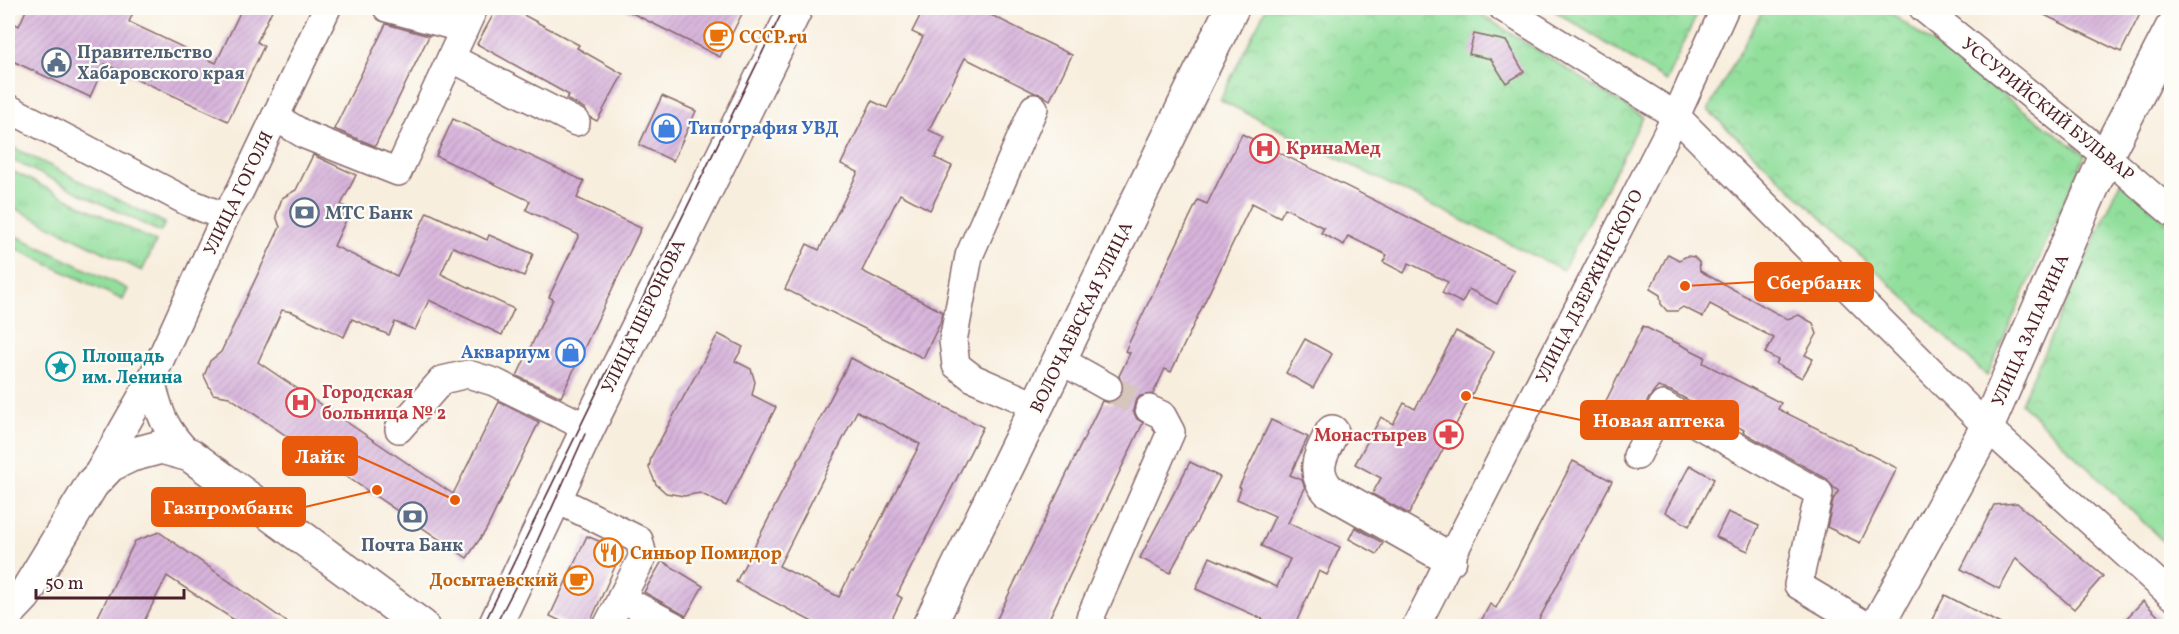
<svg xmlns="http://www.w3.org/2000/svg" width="2179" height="634" font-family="Vollkorn,serif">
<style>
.grass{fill:url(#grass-tufts);stroke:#6e7f64;stroke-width:1.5}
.park{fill:url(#park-crowns);stroke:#6e7f64;stroke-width:1.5}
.building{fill:url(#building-hatch);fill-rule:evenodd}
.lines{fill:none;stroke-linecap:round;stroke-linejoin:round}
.minor-tunnel{stroke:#d5c5ba;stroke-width:27;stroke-dasharray:27 14;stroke-linecap:butt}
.minor-casing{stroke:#87676a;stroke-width:30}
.major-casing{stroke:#87676a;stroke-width:36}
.minor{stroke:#fff;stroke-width:27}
.major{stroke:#fff;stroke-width:33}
.tram{stroke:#4a1f2b;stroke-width:1.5}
.labels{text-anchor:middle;stroke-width:4.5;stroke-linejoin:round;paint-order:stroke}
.food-label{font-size:18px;font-weight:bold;fill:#c56008;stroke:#fdfcf7;text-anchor:start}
.service-label{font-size:18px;font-weight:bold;fill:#4e5e75;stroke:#fdfcf7;text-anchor:start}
.street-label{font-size:18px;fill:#4a1f2b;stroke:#fdfcf7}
.shop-label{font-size:18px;font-weight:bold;fill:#366cbe;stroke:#fdfcf7;text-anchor:start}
.health-label{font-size:18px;font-weight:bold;fill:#be3a42;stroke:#fdfcf7;text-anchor:start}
.culture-label{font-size:18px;font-weight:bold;fill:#0d838f;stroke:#fdfcf7;text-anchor:start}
.leader{fill:none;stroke:#e8590c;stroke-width:2}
.callout-dot{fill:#e8590c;stroke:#fdfcf7;stroke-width:2}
.callout{fill:#e8590c;stroke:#e8590c;stroke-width:2}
.callout-label{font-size:20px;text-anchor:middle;font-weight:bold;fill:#fff}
</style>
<defs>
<pattern id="grass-tufts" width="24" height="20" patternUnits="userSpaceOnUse" patternTransform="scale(1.5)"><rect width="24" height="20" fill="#92df9c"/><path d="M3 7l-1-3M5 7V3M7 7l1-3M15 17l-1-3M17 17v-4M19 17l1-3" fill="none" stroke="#7fbf87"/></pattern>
<pattern id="park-crowns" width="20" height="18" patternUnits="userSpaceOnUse" patternTransform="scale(1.5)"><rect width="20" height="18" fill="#92df9c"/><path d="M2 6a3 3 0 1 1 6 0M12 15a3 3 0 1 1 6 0" fill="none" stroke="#7fbf87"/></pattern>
<pattern id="building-hatch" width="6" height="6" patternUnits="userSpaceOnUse" patternTransform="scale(1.5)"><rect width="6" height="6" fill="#d7b4db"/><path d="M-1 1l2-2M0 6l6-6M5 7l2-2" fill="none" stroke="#ba9abc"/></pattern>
</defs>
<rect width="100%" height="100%" fill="#fdfcf7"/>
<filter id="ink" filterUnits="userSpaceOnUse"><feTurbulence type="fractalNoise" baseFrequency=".0167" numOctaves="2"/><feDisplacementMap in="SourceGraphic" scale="12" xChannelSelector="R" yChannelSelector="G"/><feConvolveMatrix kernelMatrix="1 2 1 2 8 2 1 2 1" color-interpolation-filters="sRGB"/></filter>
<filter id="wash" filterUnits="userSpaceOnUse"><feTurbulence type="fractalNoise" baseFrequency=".008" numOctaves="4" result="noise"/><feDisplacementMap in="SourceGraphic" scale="24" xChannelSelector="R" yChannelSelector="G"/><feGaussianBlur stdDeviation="1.35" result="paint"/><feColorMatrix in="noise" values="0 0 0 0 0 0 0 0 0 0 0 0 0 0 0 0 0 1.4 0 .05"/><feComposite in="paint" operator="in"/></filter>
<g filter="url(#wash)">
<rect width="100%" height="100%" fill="#f8eede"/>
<!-- grass -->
<g class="grass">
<polygon points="8,169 156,242 142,271 8,205"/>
<polygon points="8,232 128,289 123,300 8,245"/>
</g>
<!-- park -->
<g class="park">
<polygon points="1266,8 1471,8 1643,117 1563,270 1220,100"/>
<polygon points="1550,8 1700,8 1666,81"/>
<polygon points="1764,8 1884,8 2085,155 1987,376 1708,110"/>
<polygon points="8,145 165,223 160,232 8,158"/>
<polygon points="2121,181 2171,226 2171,549 2021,403"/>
</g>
<g id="blocks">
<!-- building -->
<g class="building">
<polygon points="27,8 135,8 129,22 216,63 242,8 273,8 257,42 264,46 228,121 105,64 90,97 8,59 8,20 19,26"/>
<polygon points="497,8 511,8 579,45 577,48 623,74 597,121 591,118 584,108 566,99 569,95 477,44"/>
<polygon points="622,8 745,8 720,57"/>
<polygon points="924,8 977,8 1072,55 1050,100 1041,94 1035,93 965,58 929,130 945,138 935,158 952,166 930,210 900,194 862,271 943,312 940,323 923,358 785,289 807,244 819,250 858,172 841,164 872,101 887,108 923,37 912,32"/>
<polygon points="2030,8 2143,8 2121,52"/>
<polygon points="386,24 429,36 375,146 334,129"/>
<polygon points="1474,34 1506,41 1524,72 1506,83 1491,59 1469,54"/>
<polygon points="662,96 696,111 673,161 639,145"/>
<polygon points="453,119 584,181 577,198 641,228 561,397 517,376 553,299 549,297 579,235 526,210 530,201 436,156"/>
<polygon points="1242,134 1514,270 1497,304 1469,289 1462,303 1442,293 1448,282 1409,263 1404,273 1383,262 1387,255 1348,236 1344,245 1321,233 1324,228 1285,208 1280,217 1252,203 1171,372 1165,369 1153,394 1140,396 1135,402 1133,411 1137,419 1143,423 1045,627 993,627 1102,401 1109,403 1115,401 1122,394 1124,386 1119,376 1130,353 1125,351 1198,200 1207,204"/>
<polygon points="313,155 356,175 341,205 351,209 334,246 397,276 427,212 487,240 489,235 533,254 524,276 453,247 441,274 514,309 502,335 429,300 415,330 395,322 389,335 352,319 344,337 292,312 282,310 258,362 453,494 499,402 539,422 486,530 467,558 229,397 213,394 204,376 210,361 221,352 280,227 276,216 282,198 296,190"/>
<polygon points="1668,254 1679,260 1687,256 1694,257 1699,262 1700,271 1787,319 1799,315 1813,323 1817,334 1805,355 1813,359 1802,378 1776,364 1778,360 1765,353 1774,338 1710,304 1703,317 1683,307 1677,311 1667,311 1661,304 1660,295 1650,289"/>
<polygon points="1643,326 1705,357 1703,363 1781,403 1778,409 1897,468 1860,543 1827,527 1833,500 1839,490 1834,488 1827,479 1743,432 1744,430 1671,391 1658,387 1649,398 1634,428 1601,411"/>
<polygon points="1456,331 1494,352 1409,514 1372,494 1381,478 1355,464 1381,417 1393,424 1404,403 1415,409"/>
<polygon points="718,334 743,347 735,361 751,369 755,382 752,395 776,407 726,506 700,493 684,496 666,493 656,484 649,468 651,457"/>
<polygon points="1305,339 1332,354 1313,388 1286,373"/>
<path d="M851,358L983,427L897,595L902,598L888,627H822L736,582ZM857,411L920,444L853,573L851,572L839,597L779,566Z"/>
<polygon points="1271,420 1308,437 1290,475 1302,480 1305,488 1288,523 1340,547 1327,575 1319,571 1294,627 1259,627 1263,619 1196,589 1210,557 1277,587 1290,559 1261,546 1275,516 1237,499 1241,488 1239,487"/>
<polygon points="1573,461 1612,481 1535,627 1478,627 1490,604 1496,608"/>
<polygon points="1190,462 1220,477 1170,573 1140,558"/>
<polygon points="1690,465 1714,479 1689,526 1665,512"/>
<polygon points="2017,503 2103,576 2074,609 2016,558 1999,589 1961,569 1994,505"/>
<polygon points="1728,512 1759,526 1748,551 1716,537"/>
<polygon points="1355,527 1383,543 1377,554 1349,539"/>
<polygon points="159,532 294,627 245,627 167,576 141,627 93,627 135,541"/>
<polygon points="587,536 622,551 588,627 573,627 550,616"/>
<polygon points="662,561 703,586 686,616 644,592"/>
<polygon points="1945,595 2006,627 1928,627"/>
<polygon points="2143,601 2169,627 2118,627"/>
</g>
</g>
</g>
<g filter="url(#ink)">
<use href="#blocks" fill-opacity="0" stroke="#87676a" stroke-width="1.5"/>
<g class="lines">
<!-- minor-tunnel -->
<polyline class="minor-tunnel" points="1108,387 1149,409"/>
<defs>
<g id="minor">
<polyline points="387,8 464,29"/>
<polyline points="1503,8 1676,116 1987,427 2172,596"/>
<polyline points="1923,8 2106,156 2172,213"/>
<polyline points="451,58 576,122"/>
<polyline points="8,108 188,202 225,217"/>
<polyline points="1034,108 969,256 953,341 956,365 973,378 1037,406"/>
<polyline points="275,117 305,135 398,172 474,8"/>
<polyline points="1060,360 1108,387"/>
<path d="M151,380C160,415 164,429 190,455"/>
<polyline points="399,429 442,380 468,374 494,382 588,428"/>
<polyline points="1637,456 1663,405 1819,493 1798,585 1867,626"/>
<polyline points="97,475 151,380 225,217 240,191 327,8"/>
<polyline points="556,499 639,540 643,556 607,626"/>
<polyline points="621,598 674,626"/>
<polyline points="1094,626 1090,618 1171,432 1162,415 1149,409"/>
<polyline points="1416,626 1676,116 1725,8"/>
</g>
<g id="major">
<path d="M1332,432C1322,453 1310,469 1328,490L1450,559"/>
<polyline points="8,613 24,596 92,484 110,465 131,455 161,447 190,455 422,626"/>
<polyline points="495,626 588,428 796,8"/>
<polyline points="929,626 1232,8"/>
<polyline points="1877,626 1987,427 2106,156 2172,28"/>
</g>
</defs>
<!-- minor casing -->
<use href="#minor" class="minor-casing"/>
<!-- major casing -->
<use href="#major" class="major-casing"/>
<!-- minor -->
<use href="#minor" class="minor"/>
<!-- major -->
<use href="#major" class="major"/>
<!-- tram -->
<g class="tram">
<polyline points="483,626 784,8"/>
<polyline points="495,626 526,566 585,434"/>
</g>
</g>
</g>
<!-- icons -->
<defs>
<symbol id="cafe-ring" viewBox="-11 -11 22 22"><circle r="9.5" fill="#fdfcf7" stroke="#e8710a" stroke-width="1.5"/><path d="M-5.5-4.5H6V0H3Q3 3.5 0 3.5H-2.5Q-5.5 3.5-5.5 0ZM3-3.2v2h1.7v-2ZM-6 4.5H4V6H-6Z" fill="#e8710a"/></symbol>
<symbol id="civic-ring" viewBox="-11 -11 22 22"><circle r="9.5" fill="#fdfcf7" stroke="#5c6f8a" stroke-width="1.5"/><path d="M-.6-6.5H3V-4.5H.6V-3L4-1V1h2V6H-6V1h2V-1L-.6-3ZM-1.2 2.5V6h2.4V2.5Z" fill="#5c6f8a"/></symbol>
<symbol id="shop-ring" viewBox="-11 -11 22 22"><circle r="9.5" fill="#fdfcf7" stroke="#3f7fe0" stroke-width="1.5"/><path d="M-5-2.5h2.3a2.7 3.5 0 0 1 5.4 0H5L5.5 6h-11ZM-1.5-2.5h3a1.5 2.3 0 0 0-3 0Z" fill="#3f7fe0"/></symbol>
<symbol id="hospital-ring" viewBox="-11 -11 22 22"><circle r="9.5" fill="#fdfcf7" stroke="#e0444e" stroke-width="1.5"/><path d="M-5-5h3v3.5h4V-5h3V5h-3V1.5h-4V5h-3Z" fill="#e0444e"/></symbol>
<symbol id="bank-ring" viewBox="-11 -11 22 22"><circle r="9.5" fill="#fdfcf7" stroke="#5c6f8a" stroke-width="1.5"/><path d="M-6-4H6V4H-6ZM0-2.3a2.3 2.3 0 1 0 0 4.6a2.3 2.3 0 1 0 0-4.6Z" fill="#5c6f8a"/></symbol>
<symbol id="sight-ring" viewBox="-11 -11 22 22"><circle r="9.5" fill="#fdfcf7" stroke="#0f9aa8" stroke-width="1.5"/><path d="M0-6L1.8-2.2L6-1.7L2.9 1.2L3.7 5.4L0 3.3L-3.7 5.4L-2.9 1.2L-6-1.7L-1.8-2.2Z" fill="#0f9aa8"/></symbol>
<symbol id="pharmacy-ring" viewBox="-11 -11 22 22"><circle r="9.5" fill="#fdfcf7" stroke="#e0444e" stroke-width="1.5"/><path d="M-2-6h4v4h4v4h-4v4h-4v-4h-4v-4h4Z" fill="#e0444e"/></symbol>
<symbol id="restaurant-ring" viewBox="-11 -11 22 22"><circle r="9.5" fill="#fdfcf7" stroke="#e8710a" stroke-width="1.5"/><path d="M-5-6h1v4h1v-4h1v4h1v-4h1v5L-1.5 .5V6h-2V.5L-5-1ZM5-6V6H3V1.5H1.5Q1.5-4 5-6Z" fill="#e8710a"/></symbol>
</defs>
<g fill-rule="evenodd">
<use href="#cafe-ring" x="702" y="20" width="33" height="33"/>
<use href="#civic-ring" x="40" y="46" width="33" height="33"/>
<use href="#shop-ring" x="650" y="112" width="33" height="33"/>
<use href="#hospital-ring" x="1248" y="132" width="33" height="33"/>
<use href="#bank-ring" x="288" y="196" width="33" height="33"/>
<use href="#shop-ring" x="554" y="336" width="33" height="33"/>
<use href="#sight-ring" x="44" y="350" width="33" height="33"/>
<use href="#hospital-ring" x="284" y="386" width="33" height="33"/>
<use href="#pharmacy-ring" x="1432" y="418" width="33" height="33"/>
<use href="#bank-ring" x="396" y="500" width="33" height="33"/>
<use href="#restaurant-ring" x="592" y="536" width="33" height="33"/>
<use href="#cafe-ring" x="562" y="564" width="33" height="33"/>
</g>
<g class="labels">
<!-- food labels -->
<g class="food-label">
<text x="739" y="43">СССР.ru</text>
<text x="630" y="559">Синьор Помидор</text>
<text x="558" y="586" text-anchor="end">Досытаевский</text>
</g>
<!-- service labels -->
<g class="service-label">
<text x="77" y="58">Правительство<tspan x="77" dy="21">Хабаровского края</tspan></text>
<text x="325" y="219">МТС Банк</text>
<text x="412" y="551" text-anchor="middle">Почта Банк</text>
</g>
<!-- street labels -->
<g class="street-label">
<text transform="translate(2048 109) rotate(39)" y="6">УССУРИЙСКИЙ БУЛЬВАР</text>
<text transform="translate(238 193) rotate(-64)" y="6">УЛИЦА ГОГОЛЯ</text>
<text transform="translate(1589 286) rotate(-63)" y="6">УЛИЦА ДЗЕРЖИНСКОГО</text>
<text transform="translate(643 316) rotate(-64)" y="6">УЛИЦА ШЕРОНОВА</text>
<text transform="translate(1081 317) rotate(-64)" y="6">ВОЛОЧАЕВСКАЯ УЛИЦА</text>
<text transform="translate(2030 330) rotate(-66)" y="6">УЛИЦА ЗАПАРИНА</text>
</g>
<!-- shop labels -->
<g class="shop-label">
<text x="688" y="134">Типография УВД</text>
<text x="550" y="358" text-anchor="end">Аквариум</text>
</g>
<!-- health labels -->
<g class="health-label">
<text x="1286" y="154">КринаМед</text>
<text x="322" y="398">Городская<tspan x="322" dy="21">больница № 2</tspan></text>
<text x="1427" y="441" text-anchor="end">Монастырев</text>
</g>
<!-- culture labels -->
<g class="culture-label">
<text x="82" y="362">Площадь<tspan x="82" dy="21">им. Ленина</tspan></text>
</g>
</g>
<!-- callouts -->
<path class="leader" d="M1685 286L1755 282M1466 396L1581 420M455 500L357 456M377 490L305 507"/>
<g class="callout-dot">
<circle cx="1685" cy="286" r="6"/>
<circle cx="1466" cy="396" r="6"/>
<circle cx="455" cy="500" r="6"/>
<circle cx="377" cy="490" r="6"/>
</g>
<g class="callout">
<rect x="1755" y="263" width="118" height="38" rx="6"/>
<rect x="1581" y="401" width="157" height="38" rx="6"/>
<rect x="283" y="437" width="74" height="38" rx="6"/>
<rect x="152" y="488" width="153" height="38" rx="6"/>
</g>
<g class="callout-label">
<text x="1814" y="289">Сбербанк</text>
<text x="1659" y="427">Новая аптека</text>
<text x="320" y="463">Лайк</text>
<text x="228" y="514">Газпромбанк</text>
</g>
<!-- margin -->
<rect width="2179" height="634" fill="none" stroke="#fdfcf7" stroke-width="30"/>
<!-- scale -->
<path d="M36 589v9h148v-9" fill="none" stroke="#4a1f2b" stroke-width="3"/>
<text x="45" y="589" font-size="18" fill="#4a1f2b" stroke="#fdfcf7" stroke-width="4.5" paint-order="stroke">50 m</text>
</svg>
